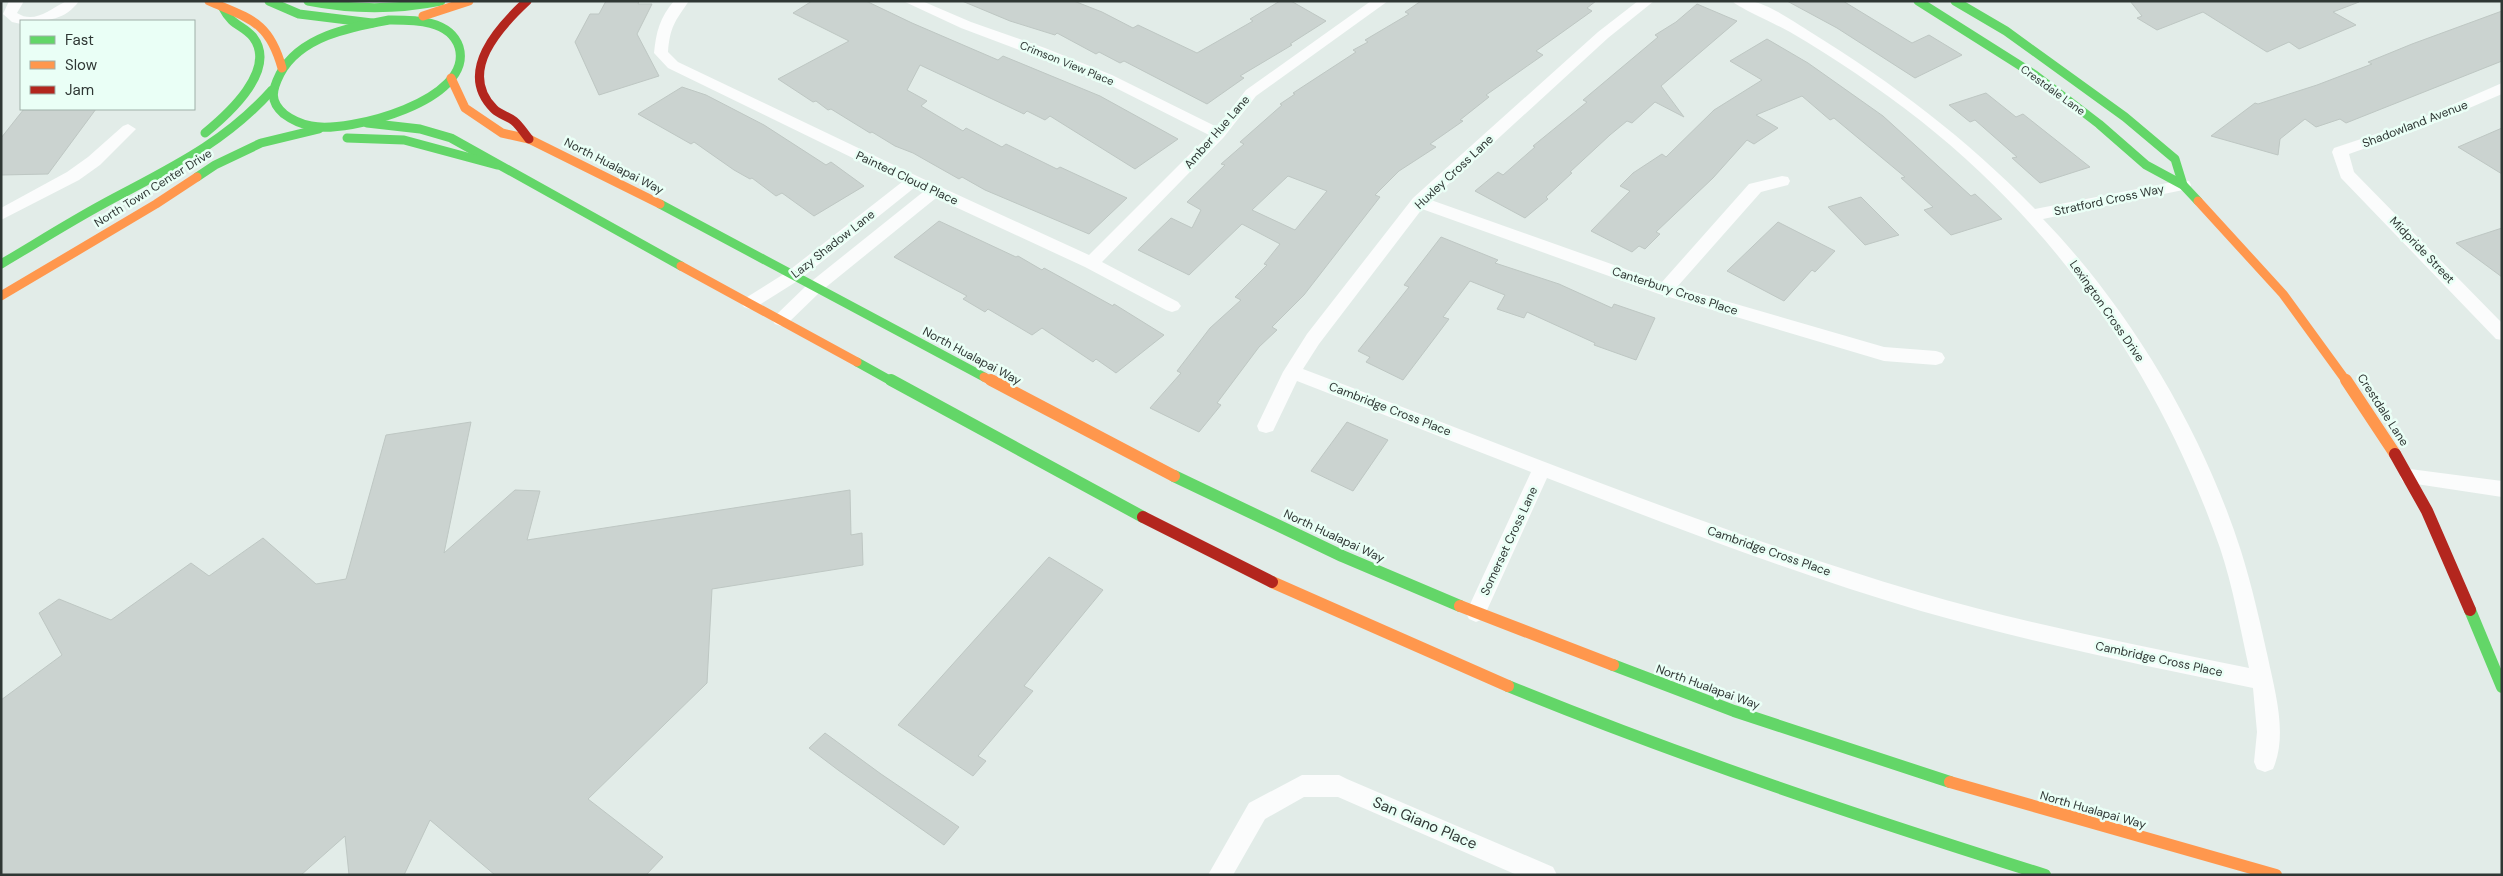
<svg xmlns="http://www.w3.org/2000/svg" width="2503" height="876" font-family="'DM Sans',sans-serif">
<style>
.building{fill:#cbd3d0;stroke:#bec7c3;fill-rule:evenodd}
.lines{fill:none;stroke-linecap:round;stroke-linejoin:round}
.street{fill:#fbfcfc;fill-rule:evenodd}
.fast-far1{stroke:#63d668;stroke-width:9}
.fast{stroke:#63d668;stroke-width:12}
.slow-far1{stroke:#ff974d;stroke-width:9}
.slow{stroke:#ff974d;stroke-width:12}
.jam-far1{stroke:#b3261e;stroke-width:9}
.jam{stroke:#b3261e;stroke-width:12}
.labels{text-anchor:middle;stroke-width:5;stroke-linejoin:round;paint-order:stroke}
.far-street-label{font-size:11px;fill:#2f3734;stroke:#eafff6}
.street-label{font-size:12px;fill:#2f3734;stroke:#eafff6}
.near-street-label{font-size:15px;fill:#2f3734;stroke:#eafff6}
</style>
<rect width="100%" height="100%" fill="#e2ece8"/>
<!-- building -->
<g class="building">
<polygon points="606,1 639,1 638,4 652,4 637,34 659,76 599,95 575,42 590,14 599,14"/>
<polygon points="812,1 866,1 912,23 998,60 1003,56 1100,96 1178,139 1135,169 1050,116 1045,120 1027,111 1024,114 920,65 907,90 927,101 921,106 963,131 966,128 1002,147 1006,144 1057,169 1060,167 1127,198 1089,234 985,190 962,177 959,179 913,153 895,146 872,132 870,133 831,109 828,110 816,101 813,102 778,79 849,41 793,13"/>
<polygon points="962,1 1074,1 1102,12 1133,28 1138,25 1197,53 1253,21 1250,19 1280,1 1291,1 1326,21 1290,44 1292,45 1240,76 1244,78 1207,104 1124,61 1120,63 1099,52 1096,54 1057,33 1055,35 1010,21"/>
<path d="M1421,1H1596L1587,8L1592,11L1536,51L1543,55L1486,95L1489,97L1460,120L1463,121L1430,144L1436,147L1399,171L1375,195L1380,197L1304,295L1272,327L1277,330L1259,347L1217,403L1221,405L1199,432L1150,408L1181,373L1177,371L1210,328L1241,300L1235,297L1267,265L1264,264L1280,244L1242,224L1189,275L1138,250L1171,218L1192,228L1201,210L1187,202L1225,165L1221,164L1244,144L1240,142L1282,105L1280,104L1295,94L1293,93L1356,52L1353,50L1368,42L1365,40L1409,14L1405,12ZM1288,176L1327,191L1295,230L1252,210Z"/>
<polygon points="1787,1 1843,1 1912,43 1929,35 1962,55 1915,78 1837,28"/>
<polygon points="2130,1 2358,1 2359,2 2333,12 2356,25 2299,49 2289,42 2267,52 2203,12 2157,30 2137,18 2142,16"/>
<polygon points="1697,4 1737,21 1661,86 1684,117 1655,102 1632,123 1627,121 1610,135 1570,172 1572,173 1546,197 1548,199 1525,218 1475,191 1498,172 1503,175 1535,147 1533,146 1587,102 1583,100 1658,37 1655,35 1676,22"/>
<polygon points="2502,11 2502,61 2346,123 2340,119 2316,127 2305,119 2280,139 2278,155 2211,136 2255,103 2258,104 2317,85 2372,64 2368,62 2412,44"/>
<polygon points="1767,39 1808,63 1883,116 1971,196 1975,194 2002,219 1951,235 1924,210 1933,207 1901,178 1905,177 1834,118 1830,120 1802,96 1756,115 1778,128 1754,144 1747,140 1713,178 1656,232 1660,234 1645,249 1639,246 1632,252 1591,231 1630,191 1620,186 1633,173 1662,154 1666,157 1714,110 1762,80 1730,61"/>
<polygon points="682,87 706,95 764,125 826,165 831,162 864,186 814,216 782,193 776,196 752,178 750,179 734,170 694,142 691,144 638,114"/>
<polygon points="1986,93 2016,117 2023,114 2090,167 2040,183 2012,158 2017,157 1975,120 1970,122 1949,105"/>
<polygon points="24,109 96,109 48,174 1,175 1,138"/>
<polygon points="2502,128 2502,174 2458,147"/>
<polygon points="1861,197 1899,235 1865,245 1828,207"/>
<polygon points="939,221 1016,257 1018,256 1042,270 1044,268 1113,306 1114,304 1164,335 1116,373 1096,359 1093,362 1042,328 1032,335 988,309 985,312 963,299 967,296 894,257"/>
<polygon points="1778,222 1835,251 1815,272 1812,270 1784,301 1727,271"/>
<polygon points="2502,228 2502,277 2456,243"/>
<polygon points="1441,237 1498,260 1495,263 1559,284 1612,308 1614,304 1655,318 1636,360 1594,345 1595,343 1527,312 1524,318 1497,309 1505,295 1470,281 1443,317 1449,319 1403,380 1366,362 1370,357 1358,351 1409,287 1404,285"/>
<polygon points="471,422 444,553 515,490 540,491 527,540 850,490 851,535 862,533 863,565 712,589 707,683 588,799 663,857 646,875 495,875 430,820 404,875 349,875 345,836 301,875 1,875 1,700 62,655 39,613 59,599 111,620 191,563 209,576 263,538 316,584 346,579 386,435"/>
<polygon points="1347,422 1388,440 1353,491 1311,471"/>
<polygon points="1049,557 1103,590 1024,686 1033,691 978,756 986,761 973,776 898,725"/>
<polygon points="825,733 881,774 959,827 944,845 838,770 809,748"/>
</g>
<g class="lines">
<!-- street -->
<g class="street">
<path d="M9,1H24L17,13C34,24 49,10 63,3C67,0 74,1 79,1C64,22 44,21 21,21V24L12,22L3,14Z"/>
<path d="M674,1H689C675,21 670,27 668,52L678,62L919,177L1089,255L1209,135L1102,81L961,28L903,1H922L971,22L1045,48L1112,75L1217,127L1246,90L1371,1H1388L1256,96L1224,137L1102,262L1178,302L1181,306L1178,310L1172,312L1166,310L1085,267L936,198L820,292L787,324L781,326L775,324L772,320L775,316L808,284L923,192L914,188L799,280L756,307L750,309L744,307L741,303L744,299L787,272L902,182L668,68L654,53C656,32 660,17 674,1Z"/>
<path d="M1638,1H1654L1608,38L1431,200L1662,282L1749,184L1782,176L1788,177L1790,181L1788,185L1761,192L1677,287L1884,347L1936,351L1942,353L1945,358L1942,363L1936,365L1884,361L1659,294L1422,209L1319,344L1303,369C1507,446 1709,530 1918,592C2026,624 2138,645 2249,668C2240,628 2233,587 2220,548C2161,379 2062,233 1921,121C1880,89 1835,58 1790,32C1778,25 1739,8 1732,1C1738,1 1745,0 1751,1C1769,4 1796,23 1812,33C1893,83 1968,140 2035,209L2183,180L2189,181L2191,185L2189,189L2183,190L2043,219C2130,309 2203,432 2241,551C2252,586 2260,622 2268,658C2275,692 2288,735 2273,769L2265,772L2257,769L2254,762L2257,732L2253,688C2142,665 2030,642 1921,611C1795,574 1671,526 1547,478L1483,619L1476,622L1469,619L1466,613L1531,472L1297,381L1273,431L1266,433L1259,431L1257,426L1283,372L1307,334L1413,198L1598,32Z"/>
<polygon points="2502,83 2502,94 2425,127 2349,154 2354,172 2502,323 2502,340 2496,339 2341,178 2332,152 2334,148 2415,121"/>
<polygon points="128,124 136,129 100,165 79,180 1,220 1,208 67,172 88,157 123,126"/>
<polygon points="2410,469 2502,481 2502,497 2403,482 2400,477 2403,472"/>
<polygon points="1302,775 1339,775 1347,779 1553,867 1557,875 1517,875 1338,797 1304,797 1265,819 1233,875 1208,875 1249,803"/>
</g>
<!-- fast-far1 -->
<g class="fast-far1">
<polyline points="269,1 299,14 372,23"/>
<path d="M308,1C353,10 396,10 441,1"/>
<polyline points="1918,1 2035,75 2099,124 2146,165 2183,185 2198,201"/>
<polyline points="1955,1 2006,31 2125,117 2175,159 2183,185"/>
<path d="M389,20C412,20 450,19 459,47C475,100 348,134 311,126C301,124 292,120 284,114C269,101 272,90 280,74C300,36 351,27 389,20Z"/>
<polyline points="367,123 420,129 451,138 681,266"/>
<path d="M205,133C227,115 278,70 253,37C243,25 232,26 223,8"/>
<polyline points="347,138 404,140 497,165"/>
<polyline points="197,177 215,165 261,143 319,129"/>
<polyline points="660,204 984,377"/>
<path d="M1,264C35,244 68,223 103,204C166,170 223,145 272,90"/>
<polyline points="857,362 893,382"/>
</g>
<!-- fast -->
<g class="fast">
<polyline points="891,380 1143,517"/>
<polyline points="1174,476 1342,556 1460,606"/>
<polyline points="2470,610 2502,687"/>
<polyline points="1613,665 1734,711 1950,782"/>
<path d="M1508,686C1684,758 1864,818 2045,875"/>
</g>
<!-- slow-far1 -->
<g class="slow-far1">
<path d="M209,1C250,19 269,21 282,68"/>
<polyline points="423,16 469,1"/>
<polyline points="451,78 465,108 502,133 529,139 660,204"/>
<polyline points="2198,201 2283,294 2347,382"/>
<polyline points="681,266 857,362"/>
<polyline points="1,296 156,204 197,177"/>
<polyline points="984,377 993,382"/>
</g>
<!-- slow -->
<g class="slow">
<polyline points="991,380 1174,476"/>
<polyline points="2346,380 2395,454"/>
<polyline points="1272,582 1508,686"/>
<polyline points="1460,606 1613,665"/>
<polyline points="1950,782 2276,875"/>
</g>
<!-- jam-far1 -->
<path class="jam-far1" d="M527,1C499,27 457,72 494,109C500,115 508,116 514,121C520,126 524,133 529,139"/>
<!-- jam -->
<g class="jam">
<polyline points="2395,454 2427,511 2470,610"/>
<polyline points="1143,517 1272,582"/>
</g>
</g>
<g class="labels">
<!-- far-street labels -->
<g class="far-street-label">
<text transform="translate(1067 63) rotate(22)" y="4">Crimson View Place</text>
<text transform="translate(2053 90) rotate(36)" y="4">Crestdale Lane</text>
</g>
<!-- street labels -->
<g class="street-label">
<text transform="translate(2415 124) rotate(-21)" y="4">Shadowland Avenue</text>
<text transform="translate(1217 132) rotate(-49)" y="4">Amber Hue Lane</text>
<text transform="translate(614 166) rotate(27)" y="4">North Hualapai Way</text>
<text transform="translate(1454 172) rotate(-43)" y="4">Huxley Cross Lane</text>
<text transform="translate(907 178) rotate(25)" y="4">Painted Cloud Place</text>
<text transform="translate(153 188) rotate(-32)" y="4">North Town Center Drive</text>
<text transform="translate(2109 200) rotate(-12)" y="4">Stratford Cross Way</text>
<text transform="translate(833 244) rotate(-38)" y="4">Lazy Shadow Lane</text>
<text transform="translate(2422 250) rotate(46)" y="4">Midpride Street</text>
<text transform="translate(1675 291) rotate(18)" y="4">Canterbury Cross Place</text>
<text transform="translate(2107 311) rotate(55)" y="4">Lexington Cross Drive</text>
<text transform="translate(972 356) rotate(28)" y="4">North Hualapai Way</text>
<text transform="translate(1390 409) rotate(21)" y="4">Cambridge Cross Place</text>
<text transform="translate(2383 410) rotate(57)" y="4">Crestdale Lane</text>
<text transform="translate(1334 536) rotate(25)" y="4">North Hualapai Way</text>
<text transform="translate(1509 541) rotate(-65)" y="4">Somerset Cross Lane</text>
<text transform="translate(1769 551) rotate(19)" y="4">Cambridge Cross Place</text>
<text transform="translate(2159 659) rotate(12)" y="4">Cambridge Cross Place</text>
<text transform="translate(1708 687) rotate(20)" y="4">North Hualapai Way</text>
<text transform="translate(2093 810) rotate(16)" y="4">North Hualapai Way</text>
</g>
<!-- near-street labels -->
<g class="near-street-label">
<text transform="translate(1425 823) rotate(23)" y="5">San Giano Place</text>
</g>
</g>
<!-- border -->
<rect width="2503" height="876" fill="none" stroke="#2f3734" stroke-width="5"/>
<!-- legend -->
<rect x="20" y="20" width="175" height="90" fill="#eafff6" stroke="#9fafa8"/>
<rect x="30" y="36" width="25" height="8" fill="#63d668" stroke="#9fafa8"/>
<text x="65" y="45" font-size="15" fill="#2f3734">Fast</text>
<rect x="30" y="61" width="25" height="8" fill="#ff974d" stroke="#9fafa8"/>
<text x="65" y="70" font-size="15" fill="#2f3734">Slow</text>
<rect x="30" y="86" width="25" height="8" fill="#b3261e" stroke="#9fafa8"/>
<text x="65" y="95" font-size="15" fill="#2f3734">Jam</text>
</svg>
